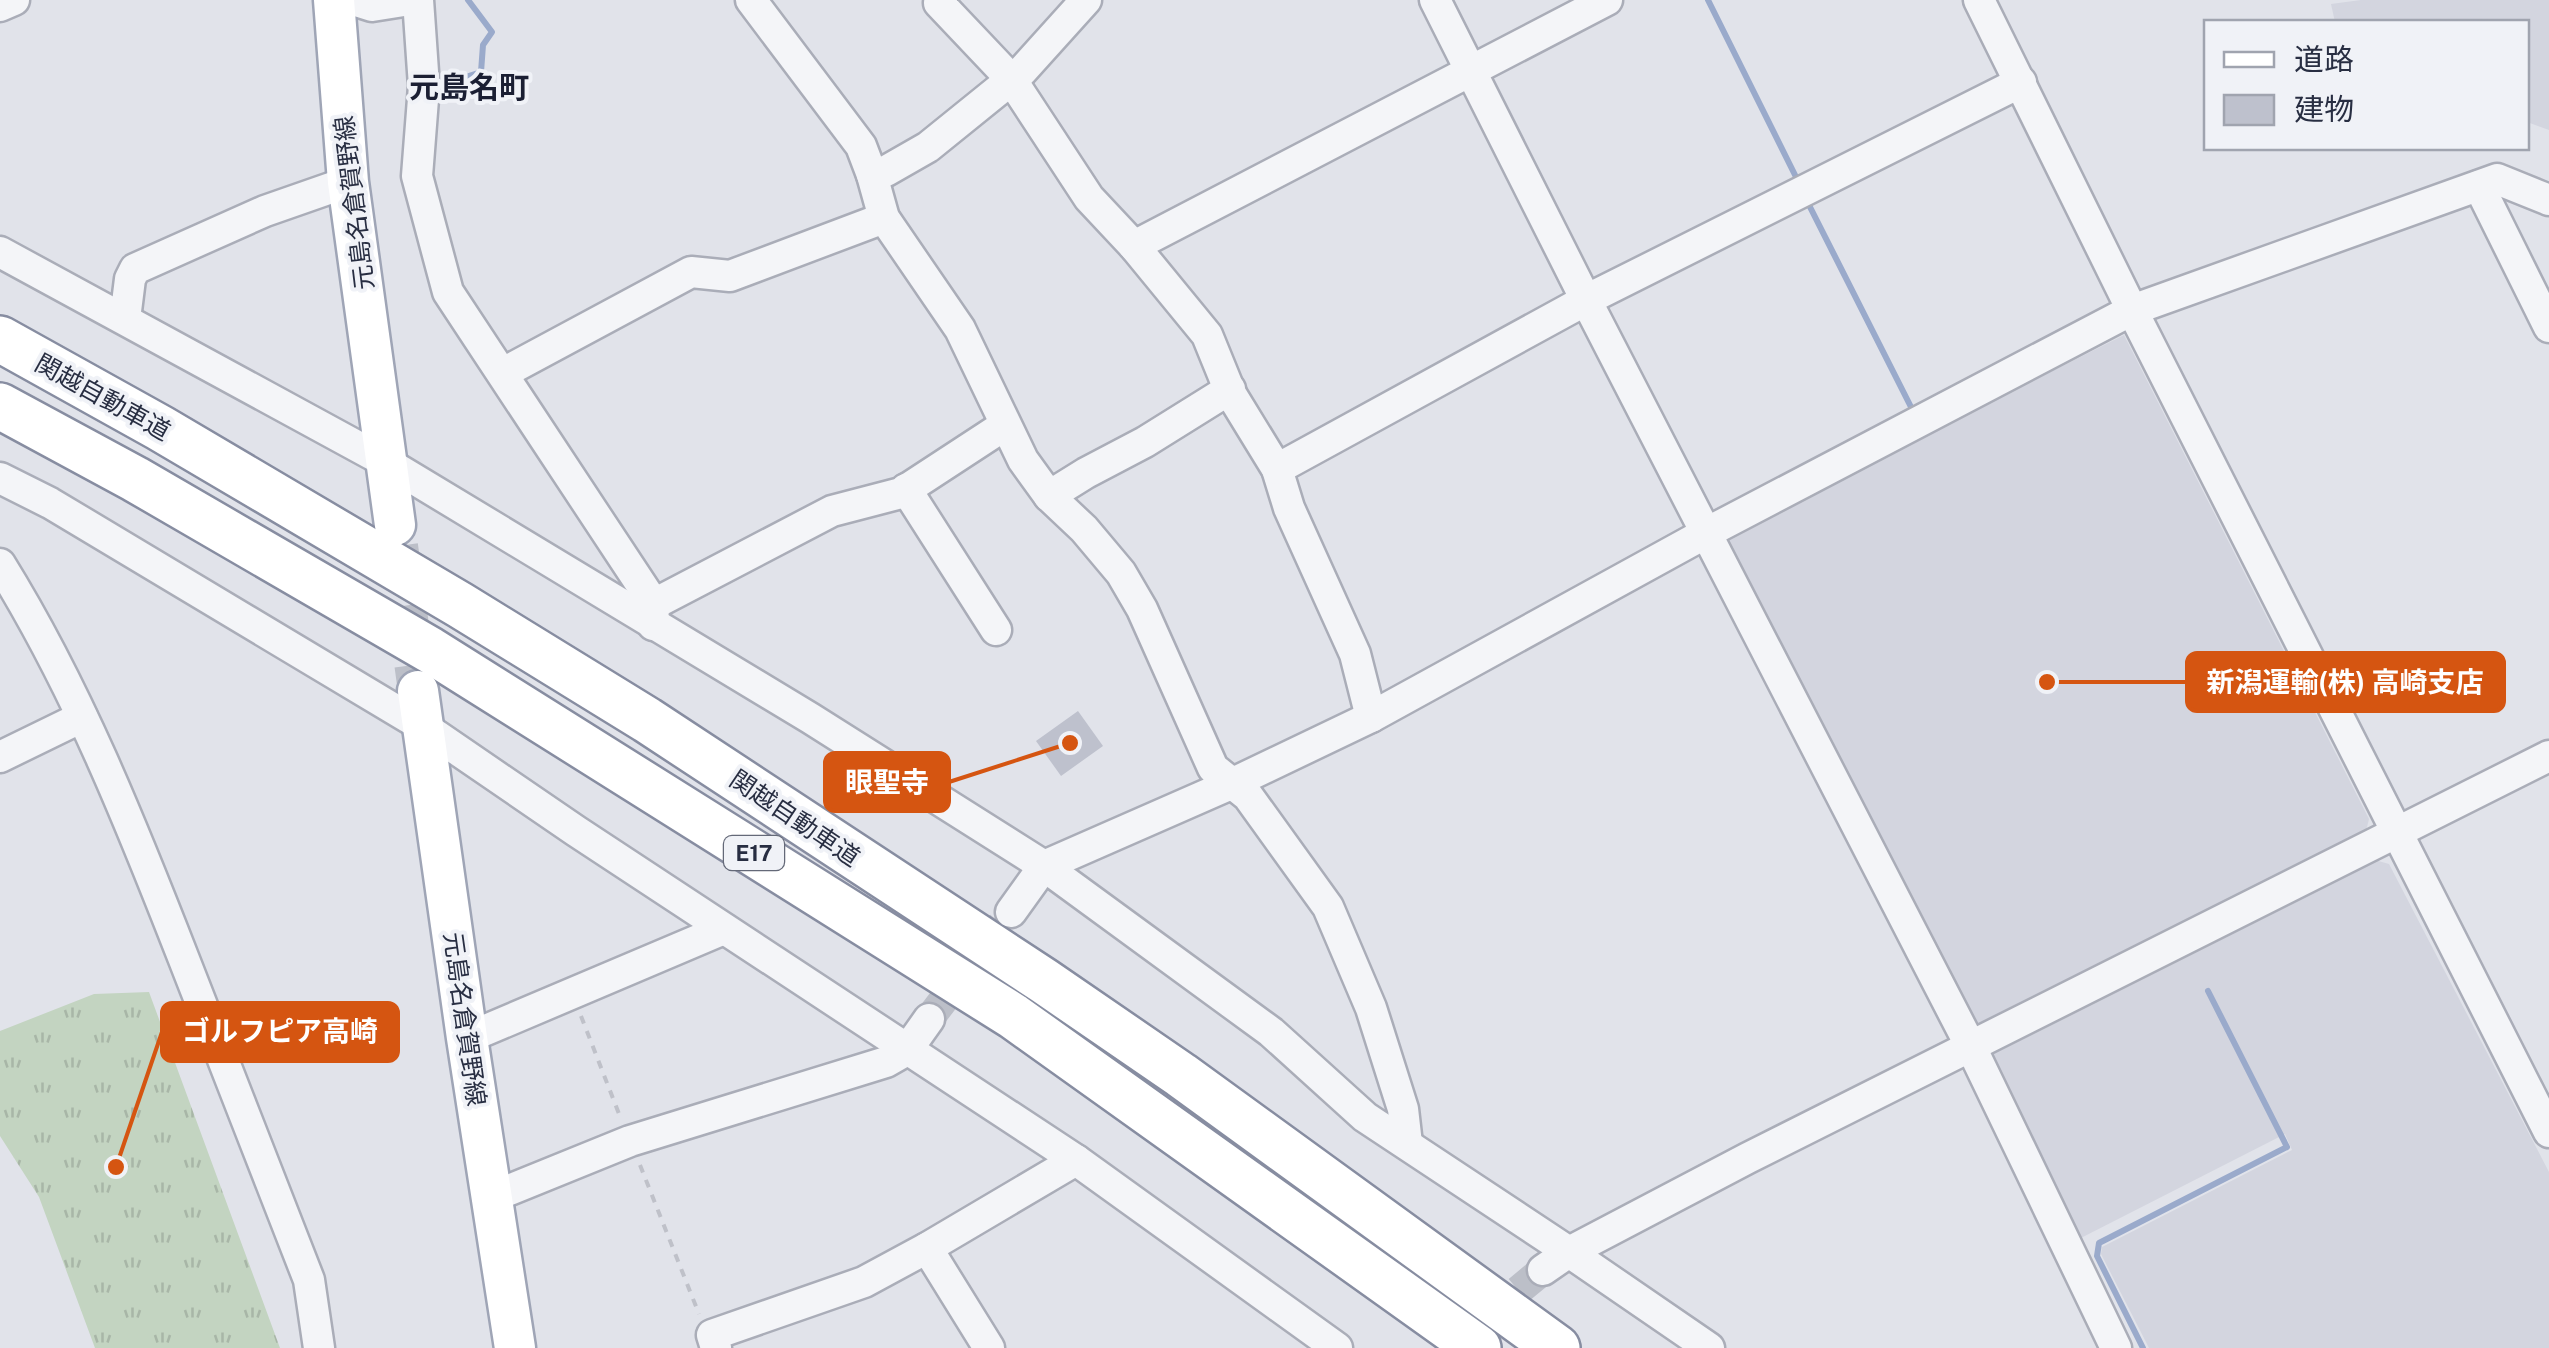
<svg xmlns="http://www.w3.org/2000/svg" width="2549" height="1348" font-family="'Public Sans','Noto Sans JP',sans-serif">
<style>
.built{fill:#d3d5df}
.grass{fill:url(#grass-tufts)}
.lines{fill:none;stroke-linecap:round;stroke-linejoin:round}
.stream{stroke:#9aaacb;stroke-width:6}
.building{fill:#bec1cd}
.minor-tunnel{stroke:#bcbfc8;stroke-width:30;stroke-dasharray:30 15;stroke-linecap:butt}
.major-tunnel{stroke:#bcbfc8;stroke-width:40;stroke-dasharray:40 20;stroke-linecap:butt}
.minor-casing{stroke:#aaadb8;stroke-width:35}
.major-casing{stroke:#9fa5b6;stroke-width:45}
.highway-casing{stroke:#878da1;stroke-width:50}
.path{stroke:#bfc1c9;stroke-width:4;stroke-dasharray:8 8;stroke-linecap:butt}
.minor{stroke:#f4f5f8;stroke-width:30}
.major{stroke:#fff;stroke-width:40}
.highway{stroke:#fff;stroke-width:45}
.labels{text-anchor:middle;stroke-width:8;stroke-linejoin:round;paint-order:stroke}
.shield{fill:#f0f2f7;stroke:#646978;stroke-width:2.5}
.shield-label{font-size:22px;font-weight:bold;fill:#282e42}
.street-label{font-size:25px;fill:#282e42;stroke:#f0f2f7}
.quarter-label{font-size:30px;font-weight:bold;fill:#1b1f33;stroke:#f0f2f7}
.leader{fill:none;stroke:#d55511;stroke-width:4}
.callout-dot{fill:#d55511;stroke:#f0f2f7;stroke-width:4}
.callout{fill:#d55511;stroke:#d55511;stroke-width:4}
.callout-label{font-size:28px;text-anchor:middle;font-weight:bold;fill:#fff}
</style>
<defs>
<pattern id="grass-tufts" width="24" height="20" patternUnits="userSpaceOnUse" patternTransform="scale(2.5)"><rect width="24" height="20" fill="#c3d4c1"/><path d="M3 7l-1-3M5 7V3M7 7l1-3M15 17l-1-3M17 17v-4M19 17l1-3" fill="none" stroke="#a8b6a7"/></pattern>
</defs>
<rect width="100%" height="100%" fill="#e1e3ea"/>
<!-- built -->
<g class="built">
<polygon points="2361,0 2549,0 2549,130 2527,122 2526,22 2335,22 2331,4"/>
<polygon points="2124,335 2369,819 2365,835 1978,1031 1724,545 1725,536"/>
<polygon points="2375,860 2389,864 2549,1172 2549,1348 2149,1348 2101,1254 2102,1247 2292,1150 2285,1134 2075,1241 1989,1052"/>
</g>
<!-- grass -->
<polygon class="grass" points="149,992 280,1348 95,1348 39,1197 0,1136 0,1031 94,994"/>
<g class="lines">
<!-- stream -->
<g class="stream">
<polyline points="1708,0 1797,179"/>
<polyline points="432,88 481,72 483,45 492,32 468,0"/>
<polyline points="1808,203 1912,409"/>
<polyline points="2143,1348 2097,1256 2099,1243 2287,1147 2208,991"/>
</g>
</g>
<!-- building -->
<polygon class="building" points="1078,711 1103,746 1061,776 1036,741"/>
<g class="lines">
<!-- minor-tunnel -->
<g class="minor-tunnel">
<polyline points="929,1019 1011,912"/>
<polyline points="1449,1348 1543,1270"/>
</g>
<!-- major-tunnel -->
<polyline class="major-tunnel" points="398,546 418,691"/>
<defs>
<g id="minor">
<polyline points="353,0 372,6 410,0"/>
<polyline points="418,0 424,86 417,176 448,292 654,604 653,625"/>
<polyline points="751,0 861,146 872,175 884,218 960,329 1023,460 1049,496 1084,529 1121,573 1142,609 1213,768 1248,796 1328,907 1371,1008 1403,1109 1407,1144"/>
<polyline points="942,0 939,3 1011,79 1089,198 1134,246 1207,335 1231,394 1277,469 1289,508 1355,654 1371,717"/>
<polyline points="1435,0 1586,300 1971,1047 2116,1348"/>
<polyline points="1979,0 2132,310 2549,1132"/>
<polyline points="0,6 14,0"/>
<polyline points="872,175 886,171 928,147 1022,71 1086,0"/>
<polyline points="2479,186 2549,327"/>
<polyline points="1134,246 1607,0"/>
<polyline points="0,252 386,462 810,718 1044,866 1271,1032 1365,1117 1569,1252 1709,1348"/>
<polyline points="125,319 130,279 135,269 265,211 348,182"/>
<polyline points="503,373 691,272 730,276 884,218"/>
<polyline points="1277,469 1586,300 2021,82"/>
<polyline points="0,478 50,503 424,727 576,831 1076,1160 1337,1348"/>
<polyline points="906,489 996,630"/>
<polyline points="1049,496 1086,473 1145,442 1230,389"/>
<path d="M0,564C77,688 132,826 185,962C226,1068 268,1174 309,1280L319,1348"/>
<polyline points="654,604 832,511 901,493 1005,425"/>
<polyline points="0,757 82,717"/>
<polyline points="1011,912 1044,866 1231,784 1371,717 1706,533 2132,310 2497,179 2549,200"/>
<polyline points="467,1038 724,929"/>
<polyline points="492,1197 630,1141 886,1062 907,1050 929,1019"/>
<polyline points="927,1248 989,1348"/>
<polyline points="1543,1270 1569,1252 1748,1158 2549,756"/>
<polyline points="716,1348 712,1335 864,1282 927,1248 1076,1160"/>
</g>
<g id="major">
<polyline points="334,0 348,182 395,525"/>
<polyline points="418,691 467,1038 515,1348"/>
</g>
<g id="highway">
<polyline points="0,339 160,428 460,605 647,720 1044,981 1181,1075 1557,1348"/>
<polyline points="0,406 135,479 430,650 1013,1016 1478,1348"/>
</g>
</defs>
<!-- minor casing -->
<use href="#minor" class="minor-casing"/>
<!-- major casing -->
<use href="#major" class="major-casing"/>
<!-- highway casing -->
<use href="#highway" class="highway-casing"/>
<!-- path -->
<g class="path">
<polyline points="581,1016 621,1119"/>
<polyline points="640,1165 699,1314"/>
</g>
<!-- minor -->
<use href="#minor" class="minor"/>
<!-- major -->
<use href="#major" class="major"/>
<!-- highway -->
<use href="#highway" class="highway"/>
</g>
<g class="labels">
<!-- shield labels -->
<rect class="shield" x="724" y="836" width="60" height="34" rx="8"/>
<g class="shield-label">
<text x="754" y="861">E17</text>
</g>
<!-- street labels -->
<g class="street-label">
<text transform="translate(354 203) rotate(-97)" y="9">元島名倉賀野線</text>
<text transform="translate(103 397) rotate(29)" y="9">関越自動車道</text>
<text transform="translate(795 818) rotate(34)" y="9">関越自動車道</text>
<text transform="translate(465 1019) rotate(82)" y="9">元島名倉賀野線</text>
</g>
<!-- quarter labels -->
<g class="quarter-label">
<text x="469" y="98">元島名町</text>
</g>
</g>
<!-- callouts -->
<path class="leader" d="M2047 682L2187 682M1070 743L949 782M116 1167L162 1032"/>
<g class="callout-dot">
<circle cx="2047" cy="682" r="10"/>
<circle cx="1070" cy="743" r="10"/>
<circle cx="116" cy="1167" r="10"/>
</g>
<g class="callout">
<rect x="2187" y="653" width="317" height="58" rx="10"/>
<rect x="825" y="753" width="124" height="58" rx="10"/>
<rect x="162" y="1003" width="236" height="58" rx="10"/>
</g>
<g class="callout-label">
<text x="2345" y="692">新潟運輸(株) 高崎支店</text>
<text x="887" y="792">眼聖寺</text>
<text x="280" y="1041">ゴルフピア高崎</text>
</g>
<!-- legend -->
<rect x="2204" y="20" width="325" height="130" fill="#f0f2f7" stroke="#a0a4af" stroke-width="2.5"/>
<rect x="2224" y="52" width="50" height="15" fill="#ffffff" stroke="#a0a4af" stroke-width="2.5"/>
<text x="2294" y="70" font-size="30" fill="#282e42">道路</text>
<rect x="2224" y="95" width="50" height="30" fill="#bec1cd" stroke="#a0a4af" stroke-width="2.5"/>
<text x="2294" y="120" font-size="30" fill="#282e42">建物</text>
</svg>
